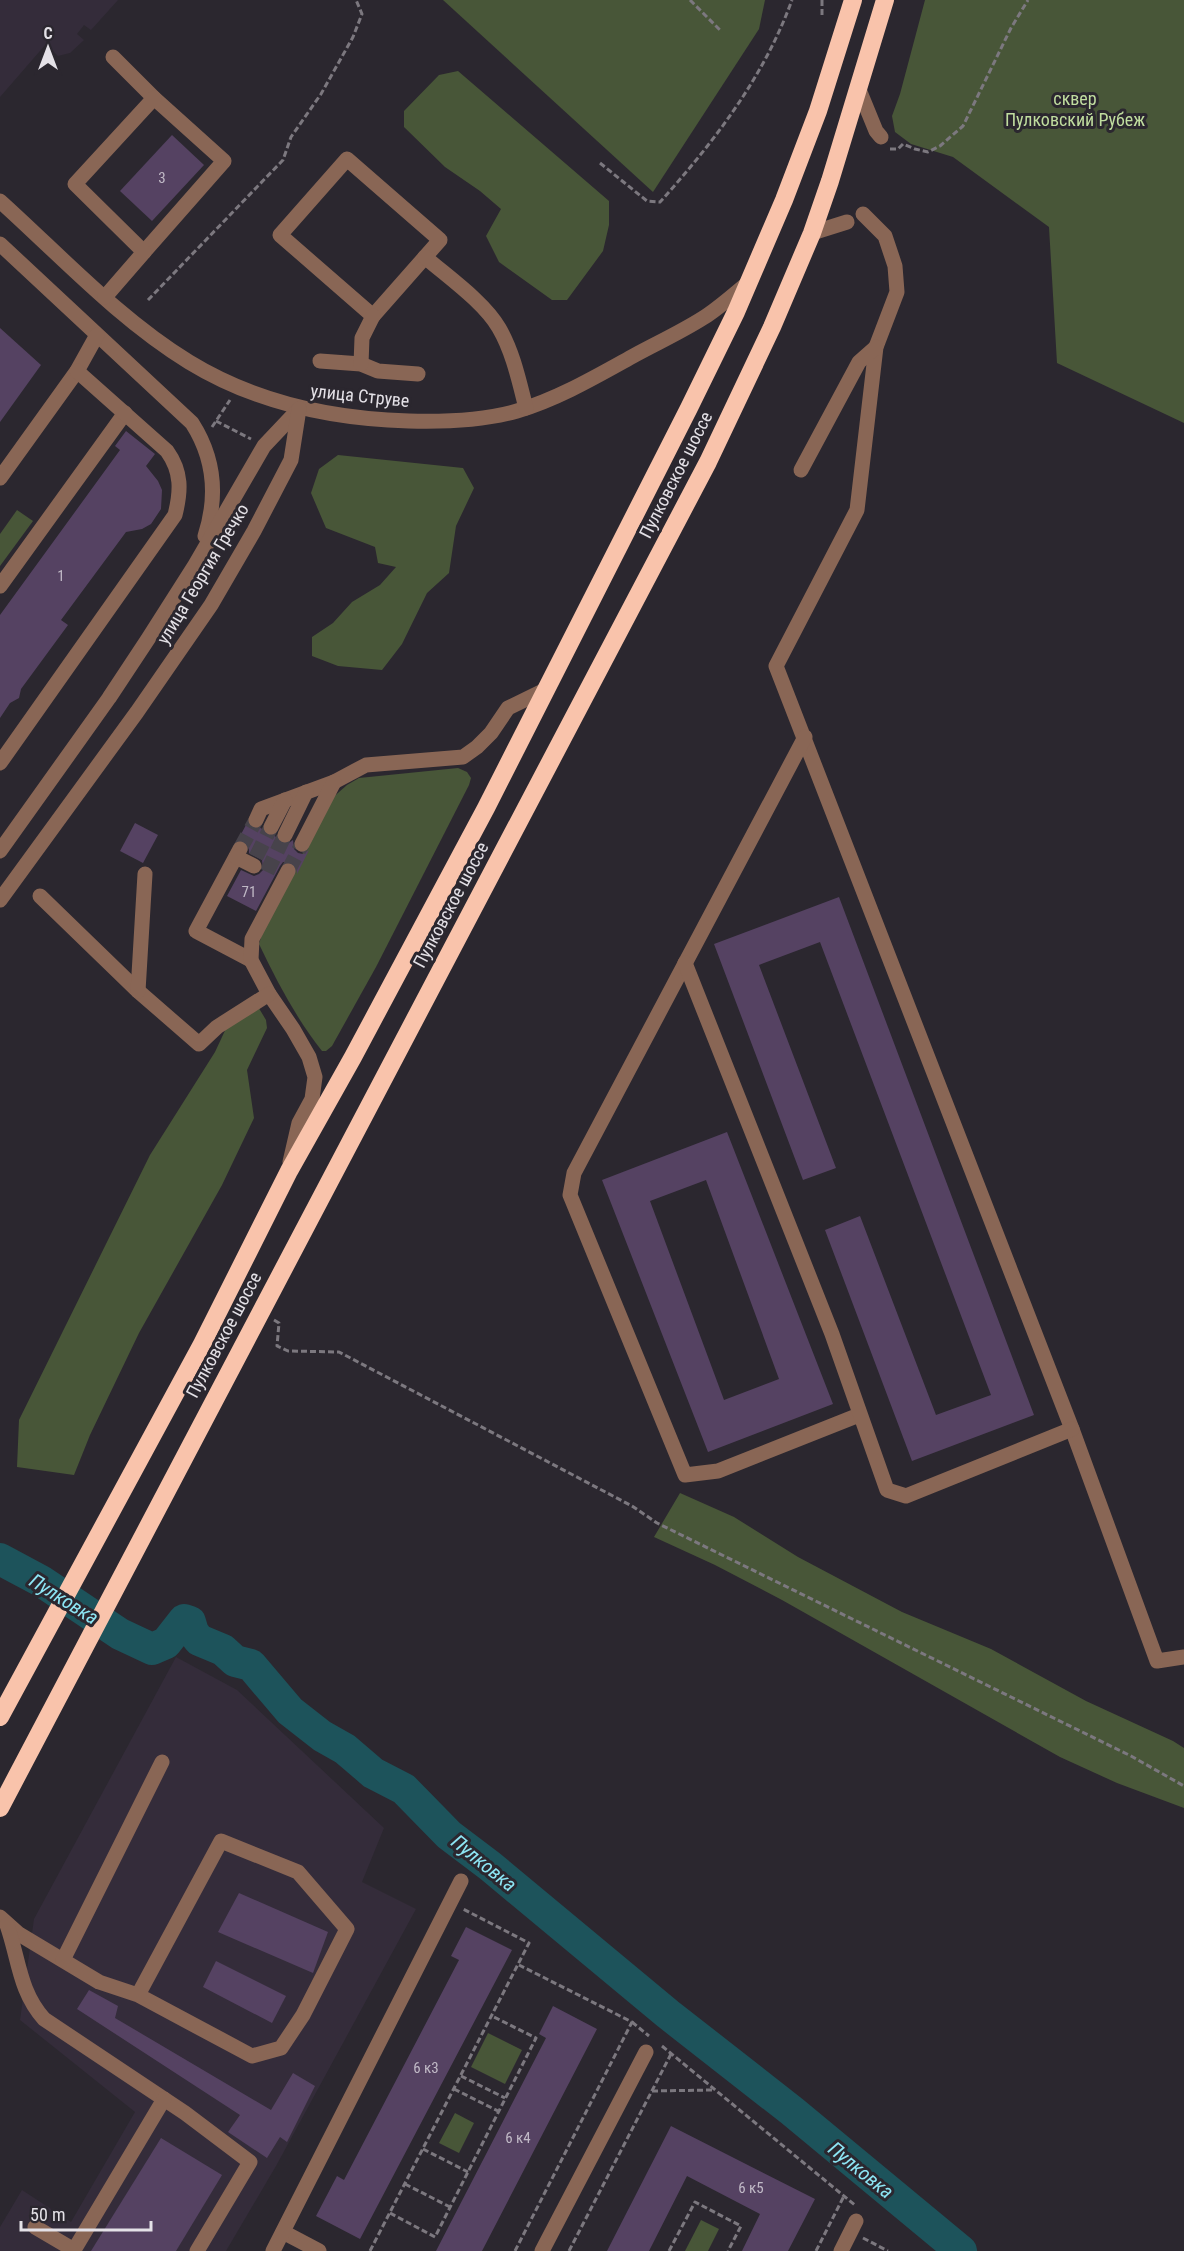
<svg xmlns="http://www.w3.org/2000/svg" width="1184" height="2251" font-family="'Roboto Condensed',sans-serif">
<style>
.built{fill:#342c3a}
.green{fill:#485638}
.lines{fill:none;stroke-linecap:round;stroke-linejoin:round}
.river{stroke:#1d535b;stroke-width:32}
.building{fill:#554262;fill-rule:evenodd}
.minor-tunnel{stroke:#47434b;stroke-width:15;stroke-dasharray:15 8;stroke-linecap:butt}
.path{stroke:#7c787f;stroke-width:3;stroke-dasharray:6 3;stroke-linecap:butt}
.minor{stroke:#896655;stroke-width:15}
.highway{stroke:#f9c3ab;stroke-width:18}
.labels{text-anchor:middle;stroke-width:6;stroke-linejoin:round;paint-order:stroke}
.number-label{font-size:15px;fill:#c0b9c6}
.park-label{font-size:18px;fill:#c0dd9f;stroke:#2b272f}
.street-label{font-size:18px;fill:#e4e1e7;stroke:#2b272f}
.water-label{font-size:20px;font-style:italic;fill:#8de5f4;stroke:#2b272f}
</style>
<rect width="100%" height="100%" fill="#2b272f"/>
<!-- built -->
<g class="built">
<polygon points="0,0 118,0 91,30 84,25 77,34 84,40 70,53 58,56 46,44 0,97"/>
<polygon points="176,1657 237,1690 384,1828 362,1882 416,1909 276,2166 226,2251 0,2251 0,2227 22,2190 71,2222 135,2112 20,2020 34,1919"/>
</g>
<!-- green -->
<g class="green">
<polygon points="443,0 765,0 759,29 653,192"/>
<polygon points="925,0 1184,0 1184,423 1057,363 1049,227 953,157 911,144 895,132 892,116 900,94"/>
<polygon points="458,71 609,201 609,225 603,251 567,300 552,300 499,262 486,236 501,209 480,191 445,167 404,127 404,111 439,75"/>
<polygon points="338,455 463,468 474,488 456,526 449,573 427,593 402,644 382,670 338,666 312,656 312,637 333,623 352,602 380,585 396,567 378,563 375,547 326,528 311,493 319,469"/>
<polygon points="17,510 33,521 0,566 0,534"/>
<path d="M458,768L467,772L471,778L469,785L376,967L332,1046L326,1051H322C296,1018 277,982 259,944L263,931L330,800L347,785L359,778Z"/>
<polygon points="257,1005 266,1020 267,1028 247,1070 254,1118 222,1185 139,1333 90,1435 74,1475 17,1467 19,1420 150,1155 215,1052 236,1007"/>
<polygon points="680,1493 734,1517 798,1557 902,1612 991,1649 1086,1701 1173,1741 1184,1748 1184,1808 1117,1783 1060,1757 782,1600 715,1565 654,1537"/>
<polygon points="488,2033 522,2050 505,2084 471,2067"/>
<polygon points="455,2113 474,2123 459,2153 439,2143"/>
<polygon points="701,2220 719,2229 708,2251 685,2251"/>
</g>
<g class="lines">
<!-- river -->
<polyline class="river" points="0,1559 41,1581 120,1634 152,1649 166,1643 184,1620 190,1622 193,1632 199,1640 223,1650 235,1661 251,1665 290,1711 322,1736 345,1749 373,1773 404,1789 449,1835 490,1866 668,2014 792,2111 961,2251"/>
</g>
<!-- building -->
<g class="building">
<polygon points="172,135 204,165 152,221 120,191"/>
<polygon points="0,328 41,365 0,422"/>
<polygon points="126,431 155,454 146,466 158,481 162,490 161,509 151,524 142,529 126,532 61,620 68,625 21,689 19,698 10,703 0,718 0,615 120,450 115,446"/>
<polygon points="135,823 158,835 143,863 120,851"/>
<polygon points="247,823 253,829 261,828 267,836 275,836 281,844 286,845 293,840 294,849 298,853 303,854 309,850 297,874 297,866 292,862 283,862 280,866 256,911 227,896 241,870 254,876 259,874 263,870 262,860 249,853 249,844 245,841 238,840"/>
<polygon points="839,897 1034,1415 912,1461 825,1230 860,1216 936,1415 991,1395 820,942 759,965 836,1168 803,1180 714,944"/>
<path d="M727,1132L833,1404L708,1452L602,1180ZM706,1180L779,1379L724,1400L650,1201Z"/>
<polygon points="239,1893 328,1932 313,1973 218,1932"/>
<polygon points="466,1927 512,1950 360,2239 316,2216 337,2176 344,2180 459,1960 451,1956"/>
<polygon points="216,1961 286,1996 272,2023 203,1987"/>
<polygon points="89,1990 118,2006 115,2018 271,2110 293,2073 315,2086 287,2142 280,2137 267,2158 228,2132 240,2115 77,2009"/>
<polygon points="553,2006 597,2029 482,2251 436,2251 546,2038 539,2034"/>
<polygon points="671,2126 815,2199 788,2251 742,2251 760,2214 687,2176 649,2251 607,2251"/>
<polygon points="161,2138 222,2175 176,2251 91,2251"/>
</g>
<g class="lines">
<!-- minor-tunnel -->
<g class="minor-tunnel">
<polyline points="240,849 256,820"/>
<polyline points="256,857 271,827"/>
<polyline points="288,871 302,844"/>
<polyline points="267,872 285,835"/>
</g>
<!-- path -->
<g class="path">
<polyline points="690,0 720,30"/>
<polyline points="822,0 822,15"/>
<polyline points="890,149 898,149 903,144 915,149 928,152 940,146 963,126 1011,28 1028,0"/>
<path d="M600,163L647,201L660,202C714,142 764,77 792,0"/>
<polyline points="148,300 283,160 291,137 321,94 353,37 362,14 356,0"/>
<polyline points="216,421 251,439"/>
<polyline points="212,427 230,400"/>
<polyline points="274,1320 279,1323 277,1346 288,1351 339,1352 632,1506 657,1523 1131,1756 1184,1786"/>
<polyline points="632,2022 649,2036"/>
<polyline points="662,2046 856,2206"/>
<polyline points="461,2076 505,2098"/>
<polyline points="454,2089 498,2111"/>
<polyline points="652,2091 713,2090"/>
<polyline points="423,2149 468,2172"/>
<polyline points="405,2184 450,2207"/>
<polyline points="390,2213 435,2237 536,2038 492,2016"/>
<polyline points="863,2238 888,2251"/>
<polyline points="370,2251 529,1943 463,1909"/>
<polyline points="515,2251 632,2022 519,1965"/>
<polyline points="569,2251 671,2054"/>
<polyline points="669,2251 695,2202 741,2226 728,2251"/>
<polyline points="816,2251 844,2196"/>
</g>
<!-- minor -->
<g class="minor">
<polyline points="113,57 154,98 224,161 144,252"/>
<polyline points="858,87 876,131 881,137"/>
<polygon points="347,159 440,240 373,316 280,235"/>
<path d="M0,201C61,256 119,319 189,362C256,403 331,419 409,421C445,422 482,421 517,411C558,399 597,376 635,355C657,343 681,332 703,318C719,308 734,294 749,282"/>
<polyline points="863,214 885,236 895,266 897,292 876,347 857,510 776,666 1072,1429 1157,1661 1184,1657"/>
<polyline points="812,233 847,222"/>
<path d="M0,244L192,423C215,459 218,496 205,536"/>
<path d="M425,257C448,277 484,302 499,328C513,352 519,381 526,408"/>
<polyline points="105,297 144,252 75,184 154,98"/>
<polyline points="320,361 361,364 378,371 418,374"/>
<polyline points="361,364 362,338 373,316"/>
<polyline points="801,470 859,362 876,347"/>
<polyline points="0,478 77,371 97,335"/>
<polyline points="0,586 125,413"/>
<polyline points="805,737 574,1173 570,1195 685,1475 718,1471 859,1415"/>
<path d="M0,763L175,515C181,491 182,472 167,451L77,371"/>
<polyline points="256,820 261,809 334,782 366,765 463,757 477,747 491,733 508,708 545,690"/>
<polyline points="271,827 285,800"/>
<polyline points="285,835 306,792"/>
<polyline points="302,844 334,782"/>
<polyline points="240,849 196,931 251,960"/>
<polyline points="0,851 109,698 148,639 195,565 264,446 299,409"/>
<polyline points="236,857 254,866"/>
<polyline points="288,871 252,939 251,960 269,994 293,1029 309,1057 315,1077 312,1099 299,1123 290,1162"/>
<polyline points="40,896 138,991 199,1044 217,1027 269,994"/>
<polyline points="0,900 137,712 211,605 254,531 291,460 299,409"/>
<polyline points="685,963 832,1334 887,1490 906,1496 1072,1429"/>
<polyline points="138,991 145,874"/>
<polyline points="0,1917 19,1934 99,1982 138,1995 252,2056 281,2048 303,2015 347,1929 298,1872 221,1841 138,1995"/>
<path d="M7,1925C19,1959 19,1991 44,2019L185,2113L250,2162L197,2251"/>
<polyline points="63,1960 162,1762"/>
<polyline points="35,2227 74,2250 164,2099"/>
<polyline points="283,2232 319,2251"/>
<polyline points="273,2251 461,1881"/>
<polyline points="542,2251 646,2052"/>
<polyline points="841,2251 856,2221"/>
</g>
<!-- highway -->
<g class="highway">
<polyline points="0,1717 202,1344 289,1171 353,1057 486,808 689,408 736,312 784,200 818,111 853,0"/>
<polyline points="0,1808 708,462 772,327 812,233 830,181 885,0"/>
</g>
</g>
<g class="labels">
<!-- number labels -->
<g class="number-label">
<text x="162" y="183">3</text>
<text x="61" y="581">1</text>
<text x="249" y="897">71</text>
<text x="426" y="2073">6 к3</text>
<text x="518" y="2143">6 к4</text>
<text x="751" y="2193">6 к5</text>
</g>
<!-- park labels -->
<g class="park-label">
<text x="1075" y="105">сквер<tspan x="1075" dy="21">Пулковский Рубеж</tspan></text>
</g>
<!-- street labels -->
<g class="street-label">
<text transform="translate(360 396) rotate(6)" y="6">улица Струве</text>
<text transform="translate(676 475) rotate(-63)" y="6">Пулковское шоссе</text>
<text transform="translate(203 574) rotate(-59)" y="6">улица Георгия Гречко</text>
<text transform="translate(451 905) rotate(-62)" y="6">Пулковское шоссе</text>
<text transform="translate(224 1335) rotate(-62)" y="6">Пулковское шоссе</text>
</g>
<!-- water labels -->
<g class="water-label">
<text transform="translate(64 1599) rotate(32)" y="7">Пулковка</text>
<text transform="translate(484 1863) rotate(39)" y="7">Пулковка</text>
<text transform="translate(861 2170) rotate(39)" y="7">Пулковка</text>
</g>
</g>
<!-- north arrow -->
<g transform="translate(48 48)" stroke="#2b272f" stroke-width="4.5" paint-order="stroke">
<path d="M0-4.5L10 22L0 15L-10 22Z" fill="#e4e1e7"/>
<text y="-9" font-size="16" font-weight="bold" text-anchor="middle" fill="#e4e1e7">С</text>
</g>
<!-- scale -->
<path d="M21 2221v9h130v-9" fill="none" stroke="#e4e1e7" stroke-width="3"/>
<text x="30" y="2221" font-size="18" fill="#e4e1e7" stroke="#2b272f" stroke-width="4.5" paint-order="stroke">50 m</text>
</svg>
